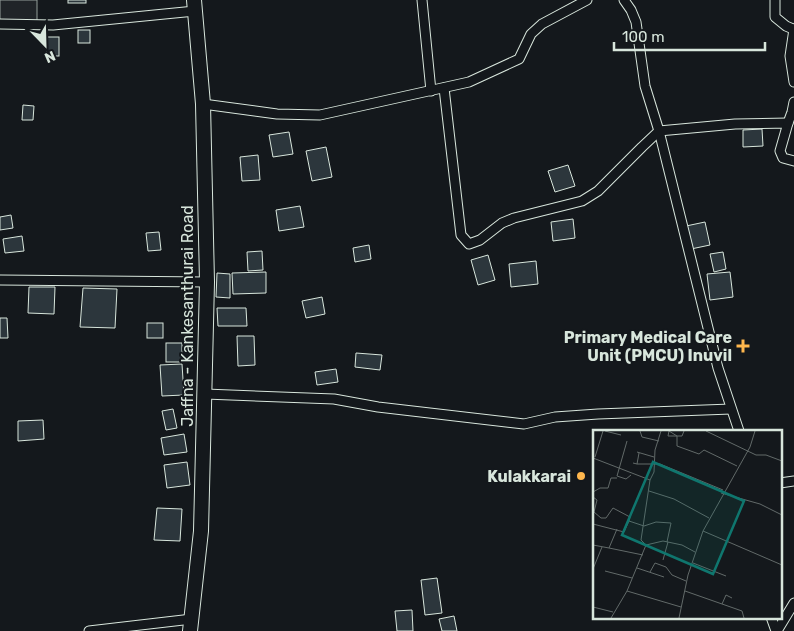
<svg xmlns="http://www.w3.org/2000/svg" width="794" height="631" font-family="Rubik,sans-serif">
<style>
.green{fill:#202428;stroke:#939e99}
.building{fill:#2c363c;stroke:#d8e6dc}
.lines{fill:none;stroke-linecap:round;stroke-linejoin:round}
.street-casing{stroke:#d8e6dc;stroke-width:11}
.primary-casing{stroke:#d8e6dc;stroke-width:16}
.street{stroke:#14181c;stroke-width:9}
.primary{stroke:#14181c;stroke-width:14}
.poi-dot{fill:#ffb74d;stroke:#14181c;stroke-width:2}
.labels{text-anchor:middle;stroke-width:4;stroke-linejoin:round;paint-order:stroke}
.street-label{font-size:16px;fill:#d8e6dc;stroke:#14181c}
.poi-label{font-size:16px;font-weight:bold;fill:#d8e6dc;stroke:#14181c;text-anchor:end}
.inset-road{fill:none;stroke:#626a69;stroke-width:1}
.view{fill:#0f766e;fill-opacity:0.15;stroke:#0f766e;stroke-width:2.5}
.inset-edge{fill:none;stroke:#d8e6dc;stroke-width:2.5}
</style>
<rect width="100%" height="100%" fill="#14181c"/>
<!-- green -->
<polygon class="green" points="0,0 37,0 37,25 0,26"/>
<!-- building -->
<g class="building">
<rect x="68" y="0" width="18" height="3"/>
<rect x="78" y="30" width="12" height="13"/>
<rect x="47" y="37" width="12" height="19"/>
<polygon points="23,105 34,106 33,120 22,120"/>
<polygon points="762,129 763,146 743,147 743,130"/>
<polygon points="289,132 293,154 273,157 269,135"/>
<polygon points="326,147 332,177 312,181 306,151"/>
<polygon points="258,155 260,180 242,181 240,157"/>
<polygon points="568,165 575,186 555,192 548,171"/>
<polygon points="300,206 304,227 279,231 276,210"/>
<polygon points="11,215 13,228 0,230 0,217"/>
<polygon points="573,219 575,238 553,241 551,222"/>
<polygon points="705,222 710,245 691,249 686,226"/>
<polygon points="159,232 161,250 148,251 146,233"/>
<polygon points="22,236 24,251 5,253 3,239"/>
<polygon points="369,245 371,259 355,262 353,248"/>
<polygon points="262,251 263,270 248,271 247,252"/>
<polygon points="723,252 726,269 714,272 710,254"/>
<polygon points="488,255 495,280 478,285 471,260"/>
<polygon points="536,261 538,284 511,287 509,264"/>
<polygon points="266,272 266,293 233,294 232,273"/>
<polygon points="730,272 733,297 710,300 707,274"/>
<polygon points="217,273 230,274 230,298 216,297"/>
<polygon points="29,287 55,287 54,314 28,313"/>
<polygon points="83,288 117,289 115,328 80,327"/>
<polygon points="322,297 325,314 306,318 302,301"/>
<polygon points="217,308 246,308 247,326 218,326"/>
<polygon points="0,318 7,318 8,338 0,338"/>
<rect x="147" y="323" width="16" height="15"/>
<polygon points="237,336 254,336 255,365 238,366"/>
<rect x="166" y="343" width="16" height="19"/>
<polygon points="356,353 382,355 380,370 355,367"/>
<polygon points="182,364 184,395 162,396 160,365"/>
<polygon points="336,369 338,382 317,385 315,372"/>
<polygon points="173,409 177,428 166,430 162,411"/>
<polygon points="43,420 44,439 18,441 18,421"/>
<polygon points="184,434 187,452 164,455 161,438"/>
<polygon points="187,462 190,485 167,488 164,465"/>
<polygon points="157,508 182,509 180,541 154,540"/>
<polygon points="437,578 442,613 425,615 421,580"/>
<polygon points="412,610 413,631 397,631 395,611"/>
<polygon points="454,616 457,631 442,631 439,619"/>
</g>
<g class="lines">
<defs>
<g id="street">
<polyline points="422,0 431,91"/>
<polyline points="624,0 631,10 636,22 645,86 659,131 718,368 739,431"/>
<polyline points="775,0 775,17 786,26 793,29"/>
<polyline points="0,24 53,25 195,11"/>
<polyline points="794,29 790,56 794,82"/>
<polyline points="444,88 461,235 469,244 480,240 502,223 514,218 582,201 598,191 642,147 659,131 735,124 788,123 780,151 783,158 794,161"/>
<polyline points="203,104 277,114 320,115 469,82 519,59 531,34 542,24 587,0"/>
<polyline points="788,123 792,112 794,102"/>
<polyline points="0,280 207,282"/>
<polyline points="205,394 334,399 378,407 524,424 555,417 598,414 731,409"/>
<polyline points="780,483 794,481"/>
<polyline points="771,617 776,631"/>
<polyline points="89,631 192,619"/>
<polyline points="777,631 794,603"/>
</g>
<polyline id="primary" points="190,631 201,531 207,282 203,104 194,0"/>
</defs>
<!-- street casing -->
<use href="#street" class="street-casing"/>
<!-- primary casing -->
<use href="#primary" class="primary-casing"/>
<!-- street -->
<use href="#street" class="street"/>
<!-- primary -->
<use href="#primary" class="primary"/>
</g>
<!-- markers -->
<g class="poi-dot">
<path d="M740.5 338.5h5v5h5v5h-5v5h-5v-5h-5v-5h5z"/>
<circle cx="581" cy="476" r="5"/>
</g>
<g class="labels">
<!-- street labels -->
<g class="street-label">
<text transform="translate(187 316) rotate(-90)" y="6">Jaffna - Kankesanthurai Road</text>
</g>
<!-- poi labels -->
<g class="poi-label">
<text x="732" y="343">Primary Medical Care<tspan x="732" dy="18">Unit (PMCU) Inuvil</tspan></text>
<text x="571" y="482">Kulakkarai</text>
</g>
</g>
<!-- overview -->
<g transform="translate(593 430)">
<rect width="189" height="189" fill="#14181c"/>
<path class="inset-road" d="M12,1L28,5M47,1L49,7L66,11M76,1L75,6H84L76,1M91,1L89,6H84V16L106,24L111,20L144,36M113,1L163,25H173L189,31M34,11L24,46L33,49L38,45M44,22L61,27M2,27L10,1M0,28L57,50M40,33L44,34L46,23M44,34H67L130,60M56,61L81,69L116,88M0,62L7,58H15L18,48H24M128,63L167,74L189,85M0,67L4,70L1,82L8,88H13L20,78L37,87L36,91L51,96L63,92L78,93L74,112M0,94L31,102L36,91M110,101L189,135M0,115L16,118L24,99M53,115L70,111L89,115L102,122M16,118L50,125M70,130L75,112M100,133L133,146M44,138L71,147M0,139L9,117M12,141L39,148M57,142L62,133L73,137L79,145L93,151M34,161L88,177M92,161L149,181L151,188M129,174L133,165L139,168M0,177L20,182M18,188L34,161L53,115L48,110L57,50L61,42L62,20L68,1M86,188L95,145L110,101L157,17L162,1"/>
<path class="view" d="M60,32L151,71L120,144L29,105Z"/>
<rect width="189" height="189" class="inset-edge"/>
</g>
<!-- north arrow -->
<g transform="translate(45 45) rotate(157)" stroke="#14181c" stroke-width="4" paint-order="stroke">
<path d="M0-4L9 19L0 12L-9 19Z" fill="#d8e6dc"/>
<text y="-8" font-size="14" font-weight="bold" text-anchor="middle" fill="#d8e6dc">N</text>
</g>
<!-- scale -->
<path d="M614 42v8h151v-8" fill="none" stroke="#d8e6dc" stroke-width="2.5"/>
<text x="622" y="42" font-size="15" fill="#d8e6dc" stroke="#14181c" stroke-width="4" paint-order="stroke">100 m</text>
</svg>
